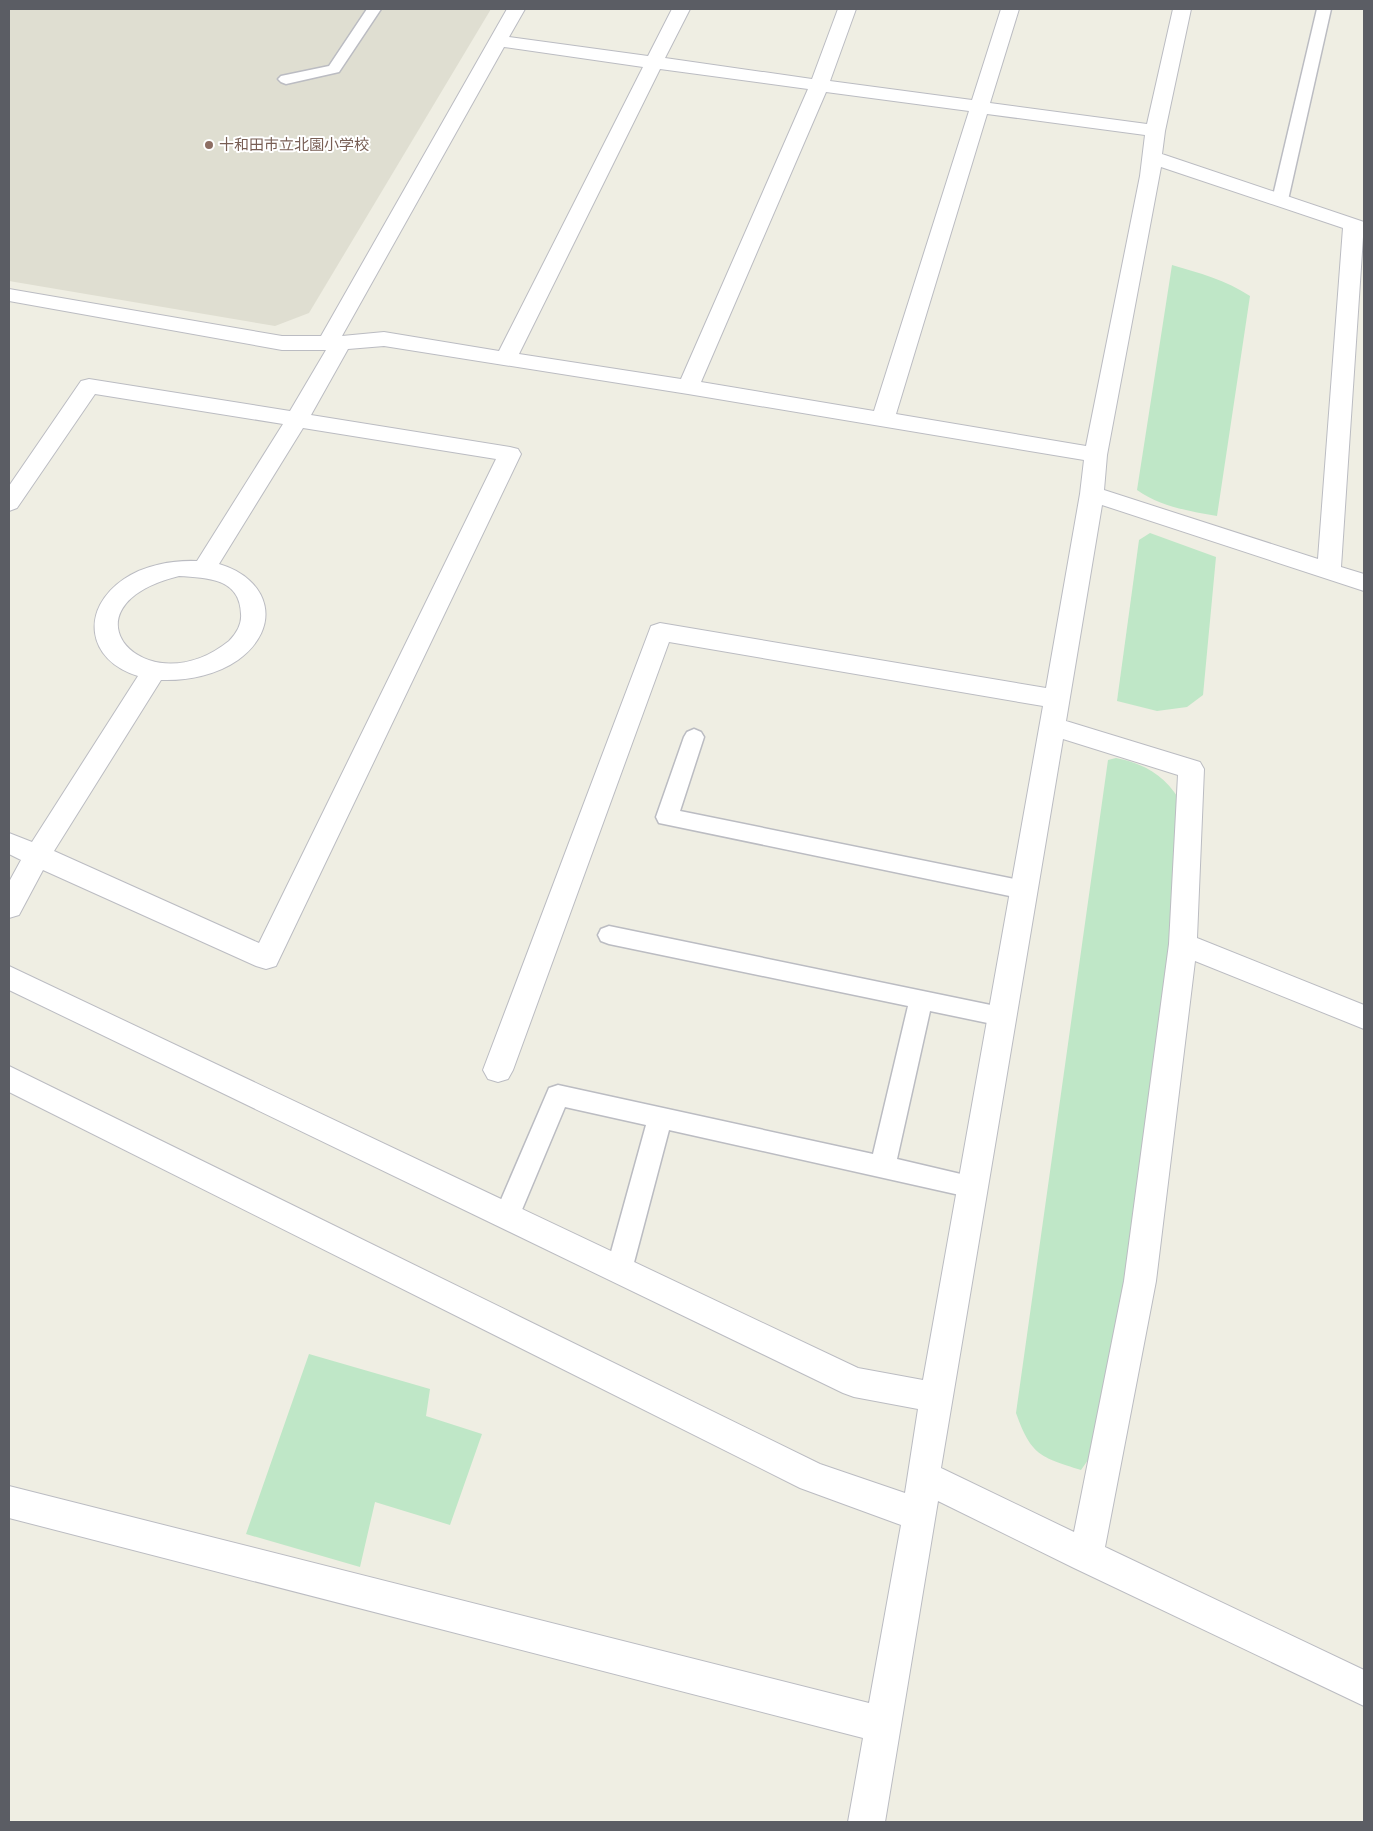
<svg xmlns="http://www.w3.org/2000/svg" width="1373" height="1831" font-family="Overpass,'Noto Sans JP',sans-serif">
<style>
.education{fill:#dfded1}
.green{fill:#bfe7c7}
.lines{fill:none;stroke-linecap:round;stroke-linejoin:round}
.service-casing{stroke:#bbbcc2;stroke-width:3}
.minor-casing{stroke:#bbbcc2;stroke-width:2}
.service{fill:#fff;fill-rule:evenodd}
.minor{fill:#fff;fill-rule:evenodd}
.education-dot{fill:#8d6e63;stroke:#fff;stroke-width:2}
.labels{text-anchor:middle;stroke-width:4;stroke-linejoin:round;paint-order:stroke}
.far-education-label{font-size:15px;fill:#785e54;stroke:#fff;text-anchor:start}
</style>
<rect width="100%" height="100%" fill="#efeee3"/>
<!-- education -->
<polygon class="education" points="9,9 491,9 309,313 275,326 9,281"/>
<!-- green -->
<g class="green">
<path d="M1172,265C1199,273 1226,280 1250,296L1217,516C1189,511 1161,507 1137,490Z"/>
<polygon points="1150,533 1216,557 1203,695 1187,707 1157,711 1117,701 1139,540"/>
<path d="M1116,758C1143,763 1164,775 1179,799L1166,1006L1132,1243L1095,1450L1081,1470C1040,1457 1031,1455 1016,1413L1108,760Z"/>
<polygon points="309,1354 430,1389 426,1416 482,1434 450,1525 375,1502 360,1567 246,1534"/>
</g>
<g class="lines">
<defs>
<g id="service">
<polygon points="367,9 381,9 339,72 286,84 281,82 278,79 281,76 329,66"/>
<polygon points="1317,9 1331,9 1288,200 1286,203 1274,203 1272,200"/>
<polygon points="694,729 701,732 704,737 680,811 1024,881 1032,884 1035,890 1032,896 1024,899 659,823 656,817 684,737 687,732"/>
<polygon points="609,926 1010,1009 1014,1016 1010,1023 1002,1026 930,1011 897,1159 982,1179 985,1187 982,1195 973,1198 669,1130 632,1270 628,1278 619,1281 610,1278 606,1270 646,1125 565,1107 516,1224 507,1227 498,1224 494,1216 546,1095 549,1088 558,1085 873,1154 908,1006 609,944 601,941 598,935 601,929"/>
</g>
<path id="minor" d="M507,9H525L509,37L648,56L672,9H690L665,58L812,79L838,9H856L830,81L972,100L1001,9H1019L990,103L1147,124L1173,9H1191L1165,131L1162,154L1364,222L1341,567L1364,574V591L1102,505L1066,721L1200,762L1204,769L1197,938L1364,1005V1029L1195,961L1156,1281L1105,1547L1364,1670V1706L1074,1568L938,1501L885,1822H848L863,1738L9,1518V1486L869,1703L901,1525L800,1488L9,1092V1066L820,1464L905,1493L918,1409L854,1397L843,1393L9,990V966L858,1368L923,1380L1043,706L669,642L513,1070L508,1079L498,1082L488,1079L483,1070L651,626L660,623L1046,688L1080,494L1084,460L688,394L384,346L348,349L311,415L510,447L518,449L521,454L276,966L266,969L256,966L43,870L19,915L9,918V882L21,860L9,854V833L32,842L138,676C86,660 80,609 124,579C144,565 173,560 197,561L283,424L95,394L17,508L9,511V486L81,381L89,379L290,411L326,350H282L9,301V289L282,336H321ZM504,47L643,67L499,351L384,332L342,336ZM660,69L808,89L681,379L519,354ZM826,92L969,111L874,411L701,382ZM987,114L1145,135L1140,176L1086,446L896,414ZM1161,167L1343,228L1318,559L1104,490L1107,455ZM303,428L496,459L259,943L54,851L161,680C187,681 217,675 238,660C283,627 270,579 219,564ZM179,576C208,578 240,578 241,614C242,624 236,634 229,641C146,708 54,607 179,576ZM1063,739L1178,775L1169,944L1124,1281L1074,1532L941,1468Z"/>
</defs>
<!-- service casing -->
<use href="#service" class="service-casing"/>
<!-- minor casing -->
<use href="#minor" class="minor-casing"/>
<!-- service -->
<use href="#service" class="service"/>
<!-- minor -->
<use href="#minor" class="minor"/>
</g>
<!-- markers -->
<circle class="education-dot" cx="209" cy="145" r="5"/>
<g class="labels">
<!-- far-education labels -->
<g class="far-education-label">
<text x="219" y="150">十和田市立北園小学校</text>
</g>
</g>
<!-- border -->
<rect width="1373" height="1831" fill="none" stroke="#5b5d64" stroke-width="20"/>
</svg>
